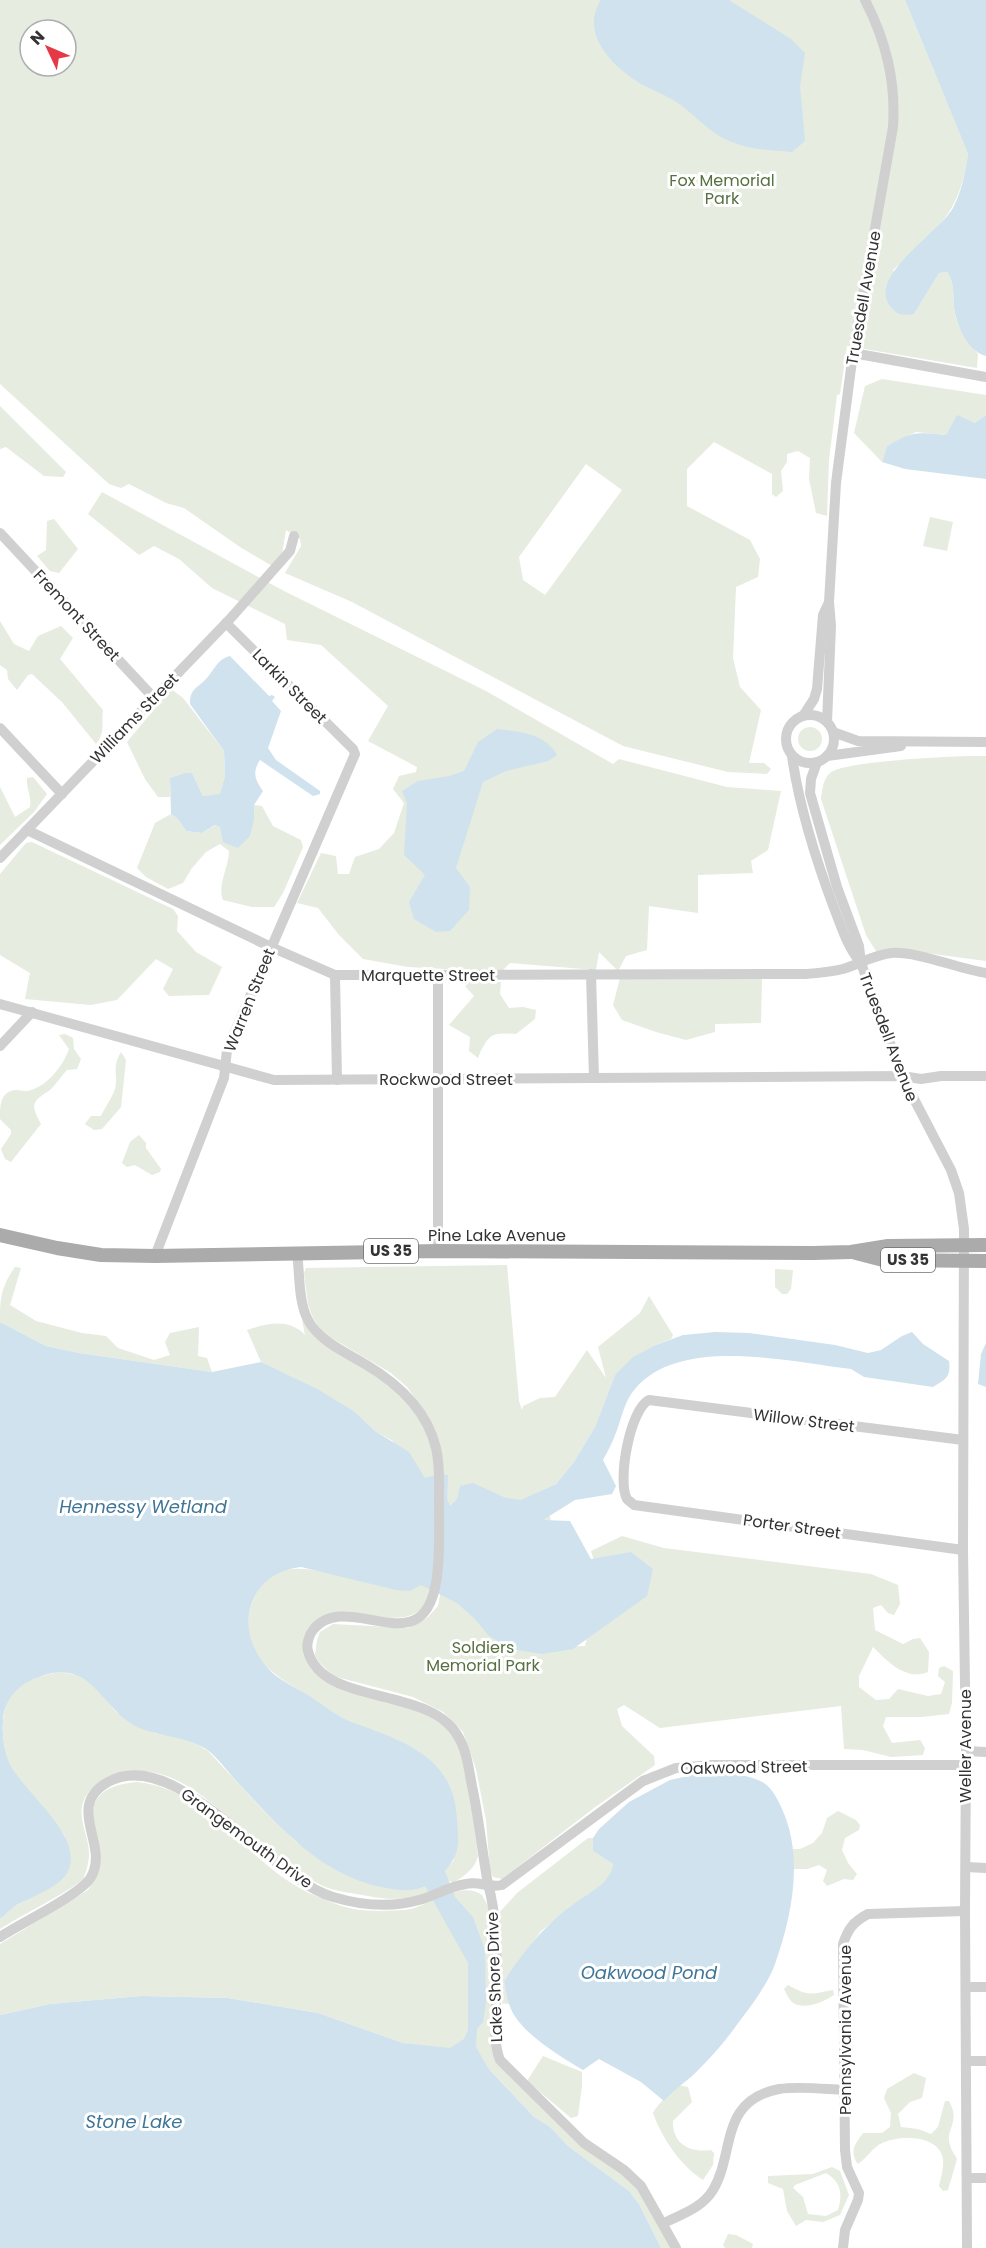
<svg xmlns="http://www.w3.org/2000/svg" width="986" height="2248" font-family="Poppins,sans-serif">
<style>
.green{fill:#e6ecdf;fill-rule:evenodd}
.water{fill:#cfe2ee}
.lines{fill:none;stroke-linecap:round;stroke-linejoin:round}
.minor{stroke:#d0d0d0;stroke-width:10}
.major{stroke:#ababab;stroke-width:14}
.labels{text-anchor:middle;stroke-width:6;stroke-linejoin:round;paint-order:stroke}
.shield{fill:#fff;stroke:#707070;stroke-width:1.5}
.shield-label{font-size:15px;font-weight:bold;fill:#333}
.park-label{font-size:16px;fill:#56703f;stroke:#fff}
.street-label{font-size:16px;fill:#333;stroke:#fff}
.water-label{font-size:18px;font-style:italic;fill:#3f7597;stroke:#fff}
</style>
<rect width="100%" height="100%" fill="#fff"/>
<!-- green -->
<g class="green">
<path d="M0,0H905L968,154C960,215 935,231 893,270L914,314L939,273L947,272C957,286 951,301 956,318C960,332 969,343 978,354L977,368L847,346L840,394L837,395L829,460L827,516L816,513L809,479L810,458L798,451L787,454V462L781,471L783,491L776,497L772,494V474L714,442L687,469V506L750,540L760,559L758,577L736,587L733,658L740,687L761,710L749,763H764L771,769L767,774L728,772L623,746L352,602L285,573L301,546L300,539L286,530L282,554L272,566L240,547L184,508L166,503L129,484L121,488L109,484L0,384ZM30,30H66V66H30ZM586,464L622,490L545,595L523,580L519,557Z"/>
<polygon points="882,379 986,395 986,415 975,423 957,416 946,435 916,432 887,446 882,462 854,433 865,386"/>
<polygon points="0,406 66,472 63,477 44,476 6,447 0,449"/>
<polygon points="102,492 284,591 486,691 613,764 619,759 727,787 781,791 768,850 751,861 753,873 698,875 698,913 649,906 647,950 626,956 618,971 599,952 596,970 510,963 501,972 408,967 363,959 339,935 318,908 297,903 321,853 336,856 338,874 349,874 355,857 379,849 394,833 404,803 393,789 399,776 416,772 417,767 368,741 388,706 321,645 287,640 285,624 212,588 179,559 154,546 139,555 88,514"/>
<polygon points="930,517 953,522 947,551 923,546"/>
<polygon points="54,519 78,549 59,573 50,571 37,556 46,550 47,521"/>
<path d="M0,621L14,644L29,651L38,636L61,626L73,638L60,659L103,710C101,724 106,732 96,744L62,702L32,674L28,675L17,690L8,679L7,670L0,665Z"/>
<polygon points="171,689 183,698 224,751 225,776 220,795 203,796 192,773 184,773 170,778 170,797 158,797 145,779 127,742"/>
<circle cx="810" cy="739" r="12"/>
<path d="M968,756H986V961L926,953L876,951L866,935L821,799C822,791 823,779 830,773C844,761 945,757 968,756Z"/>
<path d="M33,777L47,794L34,812L0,845V787L15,817L30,807C32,796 26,789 27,778Z"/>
<path d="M254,805L262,806L273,826L301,840L303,847L283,893L274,907H252L223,900C217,885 229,867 229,851L220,844L206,852L192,868L183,883L168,889L146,877L137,868L155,823L171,814L178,819L186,831L202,833L216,825L220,827L254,820Z"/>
<polygon points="32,842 173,909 178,916 177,931 196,952 222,967 209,995 169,996 163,989 173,969 156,959 117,1000 91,1005 25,999 30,973 0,955 0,874 26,843"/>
<polygon points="620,978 762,978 761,1023 715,1024 715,1032 686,1040 656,1032 622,1020 613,1005"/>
<path d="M471,981L501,982L500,994L509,1008L523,1007L536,1010L535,1019L516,1034C491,1032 488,1034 478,1058L469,1051L470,1037L449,1025L474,996L465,986Z"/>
<path d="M65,1034L73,1038L74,1049L81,1059L77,1069L67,1070C61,1076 54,1088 47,1092C30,1103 32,1106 41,1124L11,1162L5,1159L1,1149L11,1134V1130L0,1119C0,1106 0,1091 16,1090C21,1090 26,1092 31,1090C48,1085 63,1066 69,1049L59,1035Z"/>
<path d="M121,1052L126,1060L121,1107L102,1129L94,1130L85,1124L91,1116H101C105,1107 112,1098 115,1089C119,1076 111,1068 121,1052Z"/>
<polygon points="139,1135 146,1143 146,1148 161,1169 160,1172 152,1175 135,1165 127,1167 122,1163 130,1142"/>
<path d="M507,1265L519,1401L522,1410L523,1406L540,1398L555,1397L587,1350L606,1378L598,1347L640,1313L649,1296L673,1335L671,1339L656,1345L615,1375L595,1427L574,1462L556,1484L543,1490L551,1521L558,1647L585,1646L600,1580L591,1551L622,1536L664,1548L871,1574L898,1585L900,1604L894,1615L888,1613L881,1605L873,1608L875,1630L903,1644L913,1639L920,1638L929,1652L928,1672C906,1681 888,1662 873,1647L859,1676V1687L876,1700L889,1699L898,1689L928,1696L941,1694L945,1682L938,1676L939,1668L944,1666L953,1671L952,1703L949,1714L922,1717H886L883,1726L892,1743L920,1740L925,1748L923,1755L891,1757L863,1750L844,1749L841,1706L660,1728L624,1705L617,1709L622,1726L654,1756L655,1765L594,1808L502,1879L493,1877L490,1870L486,1820L476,1769L463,1732L443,1712L413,1697L333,1676L319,1662L315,1655L317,1640L320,1632L333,1624L408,1628L428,1617L438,1606L446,1562V1508L424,1411L407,1387L391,1373L323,1333L313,1318L308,1304L304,1273L306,1268Z"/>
<path d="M15,1267L21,1268L10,1305L36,1321L82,1333L106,1336L118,1348L154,1360L170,1355L165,1342L170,1333L199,1327L198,1356L207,1358L212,1372L79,1353L46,1346L0,1322C0,1298 1,1287 15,1267Z"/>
<polygon points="775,1269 793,1270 791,1289 787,1294 782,1294 775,1287"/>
<path d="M302,1320C317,1340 339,1351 359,1365C391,1386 425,1412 433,1453C437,1478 434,1505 434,1530C434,1550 437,1591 424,1606C396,1639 332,1587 307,1632C300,1647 305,1657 312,1670C344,1682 435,1710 453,1735C467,1755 475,1829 478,1856C475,1869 464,1876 453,1883L447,1880L445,1871L454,1860L419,1751C394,1739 368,1730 343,1718C327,1710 312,1698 297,1689C282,1679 265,1669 256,1653C245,1635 246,1615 255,1596C276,1552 321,1573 357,1579L393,1441L375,1431L355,1412L261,1362L247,1330C268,1323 289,1318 305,1335Z"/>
<path d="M60,1672L76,1675L93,1684L116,1712L154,1733L190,1740L208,1751L261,1808L296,1842L425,1885L430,1891C411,1901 388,1900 368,1896C353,1893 337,1892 323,1886C295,1872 270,1850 245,1831C209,1802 170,1759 119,1775C107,1779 95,1783 88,1793C73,1813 89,1833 89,1854C89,1863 86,1872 83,1880C56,1899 27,1912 0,1929V1919L14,1907L53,1885L65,1836C48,1814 20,1787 9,1762C1,1743 0,1712 11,1694C21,1680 44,1675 60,1672Z"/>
<path d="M137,1782C213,1789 251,1872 319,1897C329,1901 339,1906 349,1908C367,1912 387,1911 404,1910C428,1908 459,1879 482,1895L489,1908L498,2063L634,2181L674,2248H661L639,2204L629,2191L568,2146L549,2126L534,2117L491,2071L468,2051L403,2043L318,2013L228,1998L141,1996L50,2004L0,2015V1944L88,1890C115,1853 56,1789 137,1782Z"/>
<polygon points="838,1811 856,1820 860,1825 859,1830 845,1838 842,1850 848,1863 857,1874 853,1880 844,1879 827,1886 823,1881 827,1870 819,1865 807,1869 793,1869 793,1849 800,1849 813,1843 822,1833 827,1818"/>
<polygon points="588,1838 593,1838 593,1851 613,1864 612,1874 598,1888 574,1904 541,1931 504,1981 509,2004 499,2003 498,1914 517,1893"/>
<path d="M788,1985C810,1997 810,1994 833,1990L834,1995C824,2002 803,2011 792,2002C789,1999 786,1993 784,1989Z"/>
<polygon points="543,2056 582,2072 582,2086 578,2116 571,2118 527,2081"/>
<path d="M914,2073L926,2078L922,2098L910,2102L898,2114L901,2127L918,2129L931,2134L938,2127L945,2101H949C961,2123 945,2128 950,2145C951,2150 955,2155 957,2159L948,2190L943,2191L939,2186C941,2178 944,2167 943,2159C939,2134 899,2135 882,2143C873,2147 867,2158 858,2164C849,2151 855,2144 863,2133H882L890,2127L891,2113L884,2098L887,2089Z"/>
<path d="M678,2085L688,2087L692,2102L673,2121C672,2144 690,2153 711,2150L714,2153L713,2165L703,2180C680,2165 662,2138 653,2113C659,2102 669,2095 678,2085Z"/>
<path d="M832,2167L840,2171L849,2195L840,2215L823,2222L806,2220L796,2226L787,2211L783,2189L768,2183V2176L813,2174ZM826,2173C841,2182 843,2194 838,2210L826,2216L808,2214L803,2197L793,2188L795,2185Z"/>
<polygon points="728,2234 736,2235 753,2244 752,2248 725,2248 723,2245"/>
</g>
<!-- water -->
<g class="water">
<path d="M601,0H729L791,39L805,53L800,86L805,141L792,152C770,150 750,150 729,141C710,133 695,115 678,103C666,95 654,91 641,84C613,67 579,34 601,0Z"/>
<path d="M905,0H986V356C970,352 960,332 956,317C951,301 957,286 947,272L939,273L914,314C903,316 897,315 890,306C867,276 938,234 953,208C962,191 965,173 968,154Z"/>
<path d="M957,415L975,423L986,415V479L905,469L882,462L887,446C913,431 916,432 946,435Z"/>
<path d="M230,656L269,696L272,695L275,697L272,701L281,711L268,748L276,760L320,791V794L313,796L260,760C252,772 255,780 263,791L254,805V820L250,836L238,848L223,842L220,827L215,825L202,833L186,831L178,819L171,814L170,778L184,773H192L203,796L220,794L225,776L224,751L190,704C190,689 196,689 205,680C215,670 216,660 230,656Z"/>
<path d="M497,729C521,732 544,733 557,755L548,761L506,771L483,782L456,868L470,887L469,910L450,931L436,932L414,919L409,902L425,875L404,855L407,803L402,791L418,781L449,776L464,771L478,742Z"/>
<path d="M0,1322L46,1346L79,1353L212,1372L261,1362L319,1390L355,1412L375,1431L409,1452L425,1478L439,1474L448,1475L447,1499L450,1506L457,1499L460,1486L473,1483L506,1498L521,1500L556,1484L574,1462L595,1427L615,1375L633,1357L656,1345L683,1335L715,1332L749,1333L835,1345L868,1353L881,1350L902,1336L912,1332L923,1344L949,1361C951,1377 946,1379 933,1387L864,1377L851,1369C790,1362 680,1335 635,1389C623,1403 622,1419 615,1435C612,1444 607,1452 603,1460L616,1486L612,1494L575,1500L543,1520L570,1521L591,1559L631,1552L653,1569L647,1596L573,1649L542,1654L511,1649L489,1636L474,1618L457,1603L421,1585L410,1591L396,1590L301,1567C283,1569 266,1577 256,1594C240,1623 251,1654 275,1675C284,1682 296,1688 306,1694C319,1702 331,1712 345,1719C375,1732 414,1741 437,1767C451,1783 456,1799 457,1821C459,1843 460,1854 445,1871L455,1897L473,1917L485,1950L486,2003L483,2022L477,2029L476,2047L488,2068L534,2117L549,2126L568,2146L629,2191L639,2204L661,2248H0V2015L50,2004L141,1996L228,1998L318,2013L403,2043L450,2048L464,2039L468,2030V1963L425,1886C410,1893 398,1890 381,1887C322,1875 280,1828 240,1785C229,1774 219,1758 206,1749C183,1734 152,1738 129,1722C103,1705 91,1667 53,1673C43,1675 32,1679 24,1684C11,1693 3,1706 3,1722C2,1736 4,1749 9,1762C23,1793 82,1833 69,1869C63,1887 29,1897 14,1907C9,1911 5,1915 0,1919Z"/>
<polygon points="986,1343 986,1387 978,1384 981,1354"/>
<path d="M706,1772C725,1774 747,1773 764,1783C772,1788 778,1800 782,1809C804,1857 792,1916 775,1964C768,1984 749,2009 736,2026C724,2043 707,2062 691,2077C681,2085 673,2091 664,2101L641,2082L599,2059L583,2070C561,2057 521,2033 511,2009C507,2001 506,1990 504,1981C524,1951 545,1924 575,1903C590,1892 611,1883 613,1864L593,1851V1838L599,1829L629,1802L670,1780Z"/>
</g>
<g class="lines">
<!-- minor -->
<g class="minor">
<polyline points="853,353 986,377"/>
<polyline points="0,533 153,697"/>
<circle cx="810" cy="739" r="24"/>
<polyline points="803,716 814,699 817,689 823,615 829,602"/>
<path d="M827,722L831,626L829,602L836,483L853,353L893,127C896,81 886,41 865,0"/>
<polyline points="0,728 62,794"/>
<polyline points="833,732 858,741 986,742"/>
<path d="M792,756C799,807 816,860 834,908C842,928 847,946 860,962"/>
<polyline points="827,756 901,746"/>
<polyline points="817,762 811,779 810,793 837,887 859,946 861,963 902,1076 951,1170 959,1193 964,1229 963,1550 966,1751 965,1911 967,2248"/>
<path d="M27,830L271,947L335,975L806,974C818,973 831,972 843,969C859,964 874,955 891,953C917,951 959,969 986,973"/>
<polyline points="0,858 230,619 290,551 294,536"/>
<polyline points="591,974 594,1078"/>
<polyline points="335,975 337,1080"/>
<polyline points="0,1004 274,1080 902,1076 921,1079 941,1076 986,1076"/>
<polyline points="0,1046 32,1012"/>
<polyline points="438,1251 438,976"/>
<path d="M297,1253C300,1274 298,1301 308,1320C319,1341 345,1352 365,1364C397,1383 427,1410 436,1448C440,1464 439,1482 439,1498C439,1520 440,1543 438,1566C431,1676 349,1585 313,1630C309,1635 306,1645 308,1651C323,1708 431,1684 459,1738C467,1752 469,1770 472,1786C479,1818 482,1852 488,1884C499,1923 496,1965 496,2005C496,2023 493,2042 500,2060L584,2143L624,2170L641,2186L676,2248"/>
<polyline points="155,1256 224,1078 227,1050 355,754 353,749 226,623"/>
<path d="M963,1550L634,1505C632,1503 629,1501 627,1499C617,1481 630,1409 649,1400L963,1440"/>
<polyline points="966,1751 986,1752"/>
<polyline points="966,1867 986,1868"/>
<path d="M0,1937C19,1924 82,1894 91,1877C110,1844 64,1807 108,1782C177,1744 268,1878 333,1897C360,1905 391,1908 419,1900C435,1896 449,1886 466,1884C478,1881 490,1888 502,1885L643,1781L676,1768L712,1765H966"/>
<polyline points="966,1987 986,1987"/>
<polyline points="967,2061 986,2061"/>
<polyline points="968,2178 986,2178"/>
<path d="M664,2223C682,2214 702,2208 713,2190C735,2154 719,2100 779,2089C800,2086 823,2089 844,2090"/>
<path d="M843,2248L845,2230L858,2200L859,2193L847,2167L845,2150L843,1944C848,1929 853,1922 868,1914L965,1911"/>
</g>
<!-- major -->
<g class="major">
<polyline points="0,1235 57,1248 101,1255 155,1256 438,1251 813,1253 851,1252 888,1246 986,1245"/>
<polyline points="856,1253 883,1260 986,1261"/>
</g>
</g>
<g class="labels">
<!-- shield labels -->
<g class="shield">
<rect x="364" y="1239" width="54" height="24" rx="4.5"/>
<rect x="881" y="1248" width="54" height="24" rx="4.5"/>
</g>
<g class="shield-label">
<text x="391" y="1256">US 35</text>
<text x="908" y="1265">US 35</text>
</g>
<!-- park labels -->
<g class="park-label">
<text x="722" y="186">Fox Memorial<tspan x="722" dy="18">Park</tspan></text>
<text x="483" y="1653">Soldiers<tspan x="483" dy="18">Memorial Park</tspan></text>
</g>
<!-- street labels -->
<g class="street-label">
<text transform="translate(863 298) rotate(-80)" y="6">Truesdell Avenue</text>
<text transform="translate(77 615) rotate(47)" y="6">Fremont Street</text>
<text transform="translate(290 686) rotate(45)" y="6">Larkin Street</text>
<text transform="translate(134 718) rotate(-46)" y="6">Williams Street</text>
<text x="428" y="981">Marquette Street</text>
<text transform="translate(249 1000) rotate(-68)" y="6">Warren Street</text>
<text transform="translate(889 1037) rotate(69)" y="6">Truesdell Avenue</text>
<text x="446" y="1085">Rockwood Street</text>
<text x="497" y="1241">Pine Lake Avenue</text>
<text transform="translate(804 1420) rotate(7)" y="6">Willow Street</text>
<text transform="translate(792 1526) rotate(8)" y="6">Porter Street</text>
<text transform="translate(965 1746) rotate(-90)" y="6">Weller Avenue</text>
<text transform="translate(744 1767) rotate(-1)" y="6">Oakwood Street</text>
<text transform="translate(247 1838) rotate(36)" y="6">Grangemouth Drive</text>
<text transform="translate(494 1977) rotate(-92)" y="6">Lake Shore Drive</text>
<text transform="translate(845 2030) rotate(-90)" y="6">Pennsylvania Avenue</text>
</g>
<!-- water labels -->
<g class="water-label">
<text x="143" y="1513">Hennessy Wetland</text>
<text x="649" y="1979">Oakwood Pond</text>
<text x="134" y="2128">Stone Lake</text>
</g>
</g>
<!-- north arrow -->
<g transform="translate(48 48) rotate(314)"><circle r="28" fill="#ffffff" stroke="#adadad" stroke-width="1.5"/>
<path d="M0-4.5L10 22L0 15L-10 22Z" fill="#e63946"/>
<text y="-9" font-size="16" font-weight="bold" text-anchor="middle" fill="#333333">N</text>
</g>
</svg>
